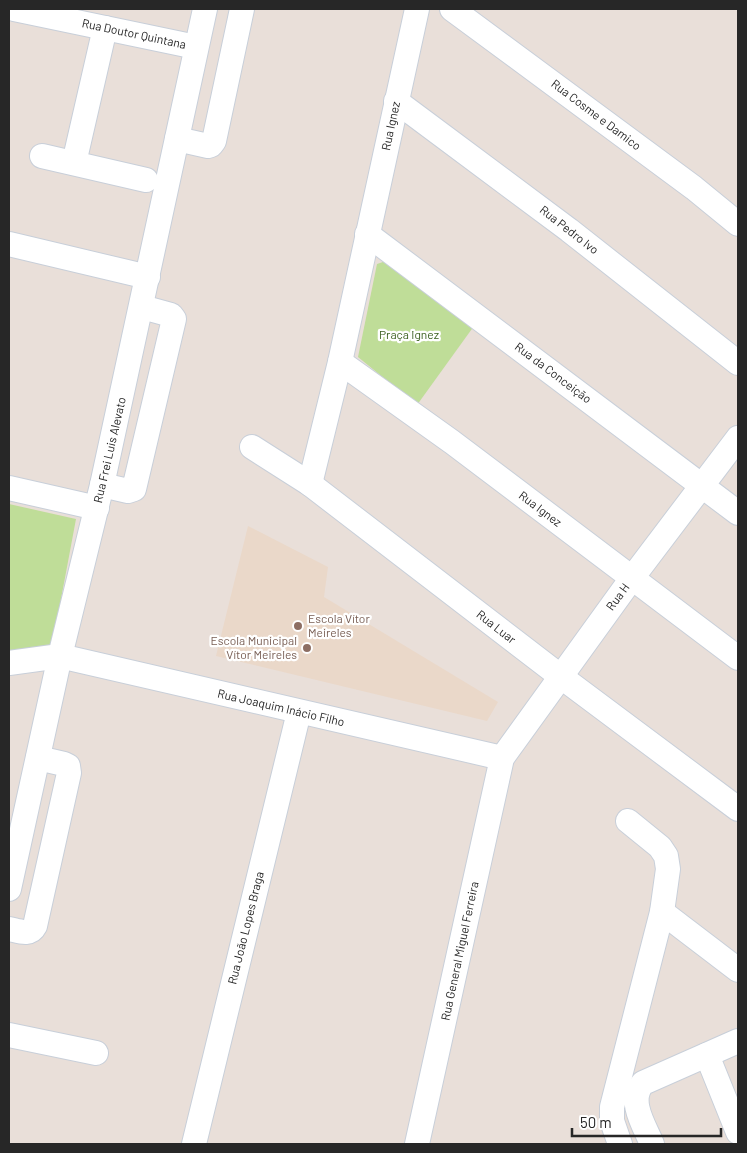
<svg xmlns="http://www.w3.org/2000/svg" width="747" height="1153" font-family="Barlow,sans-serif">
<style>
.education{fill:#ead8c9}
.green{fill:#bfdd98}
.lines{fill:none;stroke-linecap:round;stroke-linejoin:round}
.minor-casing{stroke:#c8cfd9;stroke-width:26}
.minor{stroke:#fff;stroke-width:24}
.education-dot{fill:#8d6e63;stroke:#fff;stroke-width:2}
.labels{text-anchor:middle;stroke-width:4.5;stroke-linejoin:round;paint-order:stroke}
.street-label{font-size:12px;fill:#272727;stroke:#fff}
.park-label{font-size:12px;fill:#395e1d;stroke:#fff}
.education-label{font-size:12px;fill:#785e54;stroke:#fff;text-anchor:start}
</style>
<rect width="100%" height="100%" fill="#e9dfd9"/>
<!-- education -->
<polygon class="education" points="248,526 328,567 324,597 498,702 487,721 216,656"/>
<!-- green -->
<g class="green">
<polygon points="383,262 390,262 474,326 417,405 358,357 377,264"/>
<polygon points="9,504 76,519 49,663 9,668"/>
</g>
<g class="lines">
<defs>
<g id="minor">
<polyline points="14,9 196,47"/>
<polyline points="452,9 694,188 738,224"/>
<polyline points="396,101 569,230 738,363"/>
<polyline points="177,139 208,146 211,145 214,141 242,9"/>
<polyline points="42,156 146,180"/>
<polyline points="74,163 105,28"/>
<polyline points="367,234 738,513"/>
<polyline points="9,244 148,277"/>
<polyline points="340,362 452,442 738,658"/>
<polyline points="252,447 310,484 560,676 738,809"/>
<polyline points="310,484 340,362 417,9"/>
<polyline points="102,485 128,491 134,489 174,319 171,315 142,307"/>
<polyline points="9,488 97,508"/>
<polyline points="9,663 60,656 502,758"/>
<polyline points="9,889 60,656 102,485 205,9"/>
<polyline points="662,912 738,970"/>
<path d="M9,929C19,931 30,936 35,926L69,773L68,766L64,764L38,758"/>
<polyline points="9,1035 96,1053"/>
<polyline points="707,1055 738,1132"/>
<polyline points="194,1144 299,712"/>
<polyline points="417,1144 502,758 632,578 738,438"/>
<polyline points="620,1144 612,1121 612,1107 662,912 668,869 666,856 660,847 628,821"/>
<path d="M652,1144C645,1127 627,1100 643,1083L738,1041"/>
</g>
</defs>
<!-- minor casing -->
<use href="#minor" class="minor-casing"/>
<!-- minor -->
<use href="#minor" class="minor"/>
</g>
<!-- markers -->
<g class="education-dot">
<circle cx="298" cy="626" r="5"/>
<circle cx="307" cy="648" r="5"/>
</g>
<g class="labels">
<!-- street labels -->
<g class="street-label">
<text transform="translate(134 34) rotate(12)" y="4">Rua Doutor Quintana</text>
<text transform="translate(596 115) rotate(37)" y="4">Rua Cosme e Damico</text>
<text transform="translate(391 126) rotate(-78)" y="4">Rua Ignez</text>
<text transform="translate(569 230) rotate(38)" y="4">Rua Pedro Ivo</text>
<text transform="translate(553 373) rotate(37)" y="4">Rua da Conceição</text>
<text transform="translate(110 450) rotate(-77)" y="4">Rua Frei Luis Alevato</text>
<text transform="translate(540 509) rotate(37)" y="4">Rua Ignez</text>
<text transform="translate(618 597) rotate(-54)" y="4">Rua H</text>
<text transform="translate(496 627) rotate(38)" y="4">Rua Luar</text>
<text transform="translate(281 708) rotate(13)" y="4">Rua Joaquim Inácio Filho</text>
<text transform="translate(246 928) rotate(-76)" y="4">Rua João Lopes Braga</text>
<text transform="translate(460 951) rotate(-78)" y="4">Rua General Miguel Ferreira</text>
</g>
<!-- park labels -->
<g class="park-label">
<text x="409" y="339">Praça Ignez</text>
</g>
<!-- education labels -->
<g class="education-label">
<text x="308" y="623">Escola Vítor<tspan x="308" dy="14">Meireles</tspan></text>
<text x="297" y="645" text-anchor="end">Escola Municipal<tspan x="297" dy="14">Vítor Meireles</tspan></text>
</g>
</g>
<!-- border -->
<rect width="747" height="1153" fill="none" stroke="#272727" stroke-width="20"/>
<!-- scale -->
<path d="M572 1128v8h149v-8" fill="none" stroke="#272727" stroke-width="2.5"/>
<text x="580" y="1128" font-size="15" fill="#272727" stroke="#ffffff" stroke-width="4" paint-order="stroke">50 m</text>
</svg>
